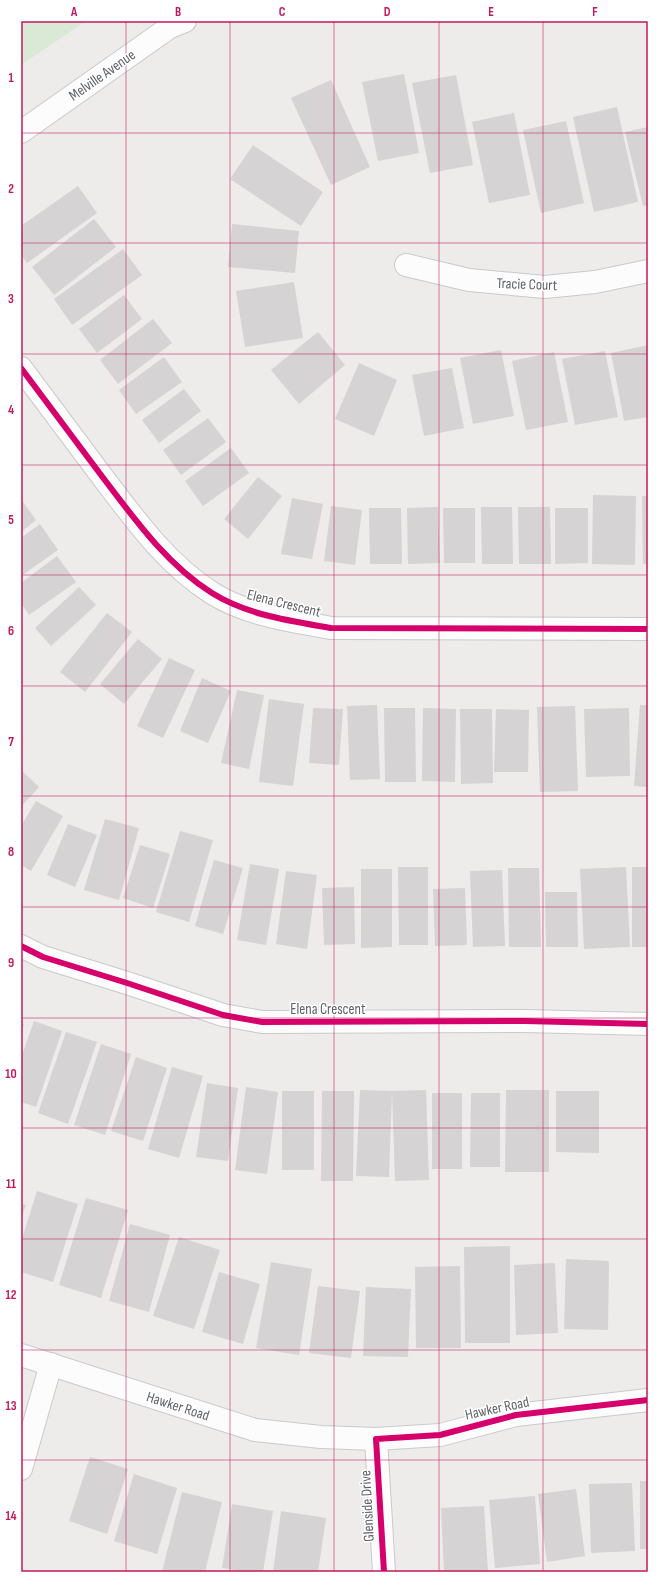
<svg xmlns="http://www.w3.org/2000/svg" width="669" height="1593" font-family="'Sofia Sans Condensed',sans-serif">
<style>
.green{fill:#dae8d6}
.building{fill:#d5d3d3}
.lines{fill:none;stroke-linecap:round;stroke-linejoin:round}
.street-casing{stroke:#cbcaca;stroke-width:24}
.secondary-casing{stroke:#c8c9c9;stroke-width:24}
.street{stroke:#fcfcfc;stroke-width:22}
.secondary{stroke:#fcfcfc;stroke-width:22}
.cycleway-casing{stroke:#fff;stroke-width:8}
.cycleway{stroke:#d6006c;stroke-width:6}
.grid{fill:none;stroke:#c2185b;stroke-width:1;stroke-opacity:0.55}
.labels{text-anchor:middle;stroke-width:3;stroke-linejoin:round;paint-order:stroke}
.street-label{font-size:15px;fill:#5f6367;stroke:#fff}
.neatline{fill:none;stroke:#c2185b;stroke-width:1.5}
.grid-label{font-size:13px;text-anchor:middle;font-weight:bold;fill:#c2185b}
</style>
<rect width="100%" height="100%" fill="#eeecea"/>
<!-- green -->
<polygon class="green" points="21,21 86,21 21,65"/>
<!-- building -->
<g class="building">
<polygon points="404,74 419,153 378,161 362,82"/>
<polygon points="456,75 473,165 430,173 412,83"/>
<polygon points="331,80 370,167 331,185 291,98"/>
<polygon points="617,107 638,202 594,212 573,117"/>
<polygon points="514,113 530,195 489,203 472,122"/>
<polygon points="566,121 584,203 541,213 523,130"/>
<polygon points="648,127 648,205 643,206 625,132"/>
<polygon points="253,145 323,192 301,226 230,179"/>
<polygon points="78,186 97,213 27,263 21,254 21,226"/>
<polygon points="94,219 116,247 54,295 32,267"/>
<polygon points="232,224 299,231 295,273 228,267"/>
<polygon points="123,249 142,275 72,325 54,299"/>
<polygon points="294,282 303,338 245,347 236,291"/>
<polygon points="124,295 142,319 97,353 79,329"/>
<polygon points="153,319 172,343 118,384 100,360"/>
<polygon points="318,332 345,365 299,404 271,370"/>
<polygon points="648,345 648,417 624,421 611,353"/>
<polygon points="501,350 514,416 473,424 460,358"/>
<polygon points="605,351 618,417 575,425 562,359"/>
<polygon points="554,352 568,422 526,430 512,361"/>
<polygon points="164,357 182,382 136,414 119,390"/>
<polygon points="359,363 397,380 374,436 335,419"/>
<polygon points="452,368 464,428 424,436 412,375"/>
<polygon points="184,389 201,411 159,443 142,420"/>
<polygon points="208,418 226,442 181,475 163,450"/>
<polygon points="231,448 249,473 203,506 185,481"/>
<polygon points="258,477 282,496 248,539 224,519"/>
<polygon points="593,495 636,496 635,565 592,564"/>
<polygon points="642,496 648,496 648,564 643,564"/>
<polygon points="292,498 323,504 312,559 281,554"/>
<polygon points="21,499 36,520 21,532"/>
<polygon points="331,506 362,510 355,565 324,561"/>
<polygon points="438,507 440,563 408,564 407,508"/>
<polygon points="481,507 512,507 513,564 482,564"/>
<polygon points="518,507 550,507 551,564 519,564"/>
<polygon points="369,508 401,508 402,564 370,564"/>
<polygon points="443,508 475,508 475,563 444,563"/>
<polygon points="555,508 588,508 588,563 555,564"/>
<polygon points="40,524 58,550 21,576 21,538"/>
<polygon points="57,556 76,582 29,615 21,603 21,583"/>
<polygon points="79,587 96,605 51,646 35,628"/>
<polygon points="107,613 132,632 85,692 60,672"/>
<polygon points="138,639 162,659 124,704 100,684"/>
<polygon points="169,658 195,670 163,738 137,726"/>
<polygon points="202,678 231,691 208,743 180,731"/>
<polygon points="237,690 264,695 249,769 221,763"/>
<polygon points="269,699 304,704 293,786 259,782"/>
<polygon points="377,705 380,779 350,780 347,706"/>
<polygon points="640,705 648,705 648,787 634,786"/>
<polygon points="575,706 578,791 540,792 537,707"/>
<polygon points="313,708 343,709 339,765 309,763"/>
<polygon points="384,708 415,708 416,782 385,782"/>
<polygon points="423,708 456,709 455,782 422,781"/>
<polygon points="629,708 630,776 586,777 584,709"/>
<polygon points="460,709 492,709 493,783 461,784"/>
<polygon points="496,709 529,710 528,772 494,772"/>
<polygon points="21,770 39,787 21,807"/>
<polygon points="36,801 63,816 31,871 21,865 21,826"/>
<polygon points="105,819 139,828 119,900 84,890"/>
<polygon points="68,824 97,835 75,887 47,875"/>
<polygon points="180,831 213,840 189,922 156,912"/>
<polygon points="140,845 170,854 153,908 123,898"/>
<polygon points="214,860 243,868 223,934 195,926"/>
<polygon points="250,864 279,869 266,945 237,940"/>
<polygon points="398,867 428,867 428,945 399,945"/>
<polygon points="626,867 630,947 584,949 580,869"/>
<rect x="632" y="867" width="16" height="80"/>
<polygon points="508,868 539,868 541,947 509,947"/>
<polygon points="361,869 392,869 392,947 361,948"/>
<polygon points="502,870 505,946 473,947 470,871"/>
<polygon points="286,871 317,875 307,949 276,944"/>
<polygon points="354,887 355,944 324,945 322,888"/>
<polygon points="465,888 467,945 435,946 433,889"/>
<polygon points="545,892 577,892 578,947 546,947"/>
<polygon points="34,1021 62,1031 36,1107 21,1102 21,1058"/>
<polygon points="21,1023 24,1024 21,1033"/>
<polygon points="66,1032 97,1042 68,1124 38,1113"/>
<polygon points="101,1044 131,1054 105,1135 74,1125"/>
<polygon points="136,1057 167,1068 143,1141 111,1131"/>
<polygon points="172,1067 203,1076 179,1158 148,1149"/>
<polygon points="207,1083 238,1088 228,1161 196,1157"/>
<polygon points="246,1087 278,1092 267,1174 235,1170"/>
<polygon points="360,1090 392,1091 389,1177 356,1176"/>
<polygon points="426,1090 429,1180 395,1181 392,1091"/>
<polygon points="506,1090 549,1090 549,1172 505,1172"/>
<rect x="282" y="1091" width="32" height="79"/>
<polygon points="322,1091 354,1091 353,1181 321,1181"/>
<polygon points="556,1091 599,1091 599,1153 556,1152"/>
<rect x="432" y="1093" width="30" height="76"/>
<polygon points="471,1093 500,1093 500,1167 470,1167"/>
<polygon points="37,1191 78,1204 53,1282 21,1272 21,1242"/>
<polygon points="86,1198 128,1210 101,1298 59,1285"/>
<polygon points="21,1204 26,1205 21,1218"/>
<polygon points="130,1224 170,1235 149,1312 109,1301"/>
<polygon points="179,1237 220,1250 194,1329 153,1316"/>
<polygon points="510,1246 510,1343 465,1343 464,1247"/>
<polygon points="566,1259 609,1261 608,1330 564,1329"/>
<polygon points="271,1262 312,1269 299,1355 256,1348"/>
<polygon points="555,1263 558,1333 516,1335 514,1265"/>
<polygon points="460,1266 461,1348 416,1348 415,1267"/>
<polygon points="219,1272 260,1284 243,1344 202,1332"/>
<polygon points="318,1286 360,1291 351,1358 309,1353"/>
<polygon points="366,1287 411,1289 408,1357 363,1356"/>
<polygon points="90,1457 128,1469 107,1534 69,1521"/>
<polygon points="134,1474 177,1488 157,1554 114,1541"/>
<rect x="640" y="1481" width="8" height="68"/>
<polygon points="632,1483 635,1551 591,1553 589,1484"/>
<polygon points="576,1489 585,1556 547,1562 538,1494"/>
<polygon points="182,1492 222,1502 205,1572 162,1572"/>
<polygon points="535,1496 540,1564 495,1568 489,1500"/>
<polygon points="232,1504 273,1511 263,1572 248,1572 222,1568"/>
<polygon points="484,1506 488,1572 444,1572 441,1508"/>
<polygon points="281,1511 326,1518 318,1572 273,1572"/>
</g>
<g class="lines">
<defs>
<g id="street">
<polyline points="406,265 469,280 545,287 595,282 648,271"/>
<path d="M21,368C48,404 74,439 101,475C133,517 166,564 212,593C247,615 291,621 331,628L648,629"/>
<polyline points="21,946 43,957 127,983 223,1015 262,1022 524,1021 648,1024"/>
<polyline points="21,1355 255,1430 321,1437 376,1439 440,1435 516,1415 648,1400"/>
<polyline points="376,1439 384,1572"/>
<polyline points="21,1469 51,1364"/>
</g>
<polyline id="secondary" points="21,132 170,27 185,21"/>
</defs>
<!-- street casing -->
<use href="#street" class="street-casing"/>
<!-- secondary casing -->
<use href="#secondary" class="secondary-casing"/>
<!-- street -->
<use href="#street" class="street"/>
<!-- secondary -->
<use href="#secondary" class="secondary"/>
<defs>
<g id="cycleway">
<path d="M21,368C48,404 74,439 101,475C133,517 166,564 212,593C247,615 291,621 331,628L648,629"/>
<polyline points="21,946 43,957 127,983 223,1015 262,1022 524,1021 648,1024"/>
<polyline points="384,1572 376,1439 440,1435 516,1415 648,1400"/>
</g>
</defs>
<!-- cycleway casing -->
<use href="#cycleway" class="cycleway-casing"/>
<!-- cycleway -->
<use href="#cycleway" class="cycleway"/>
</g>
<!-- grid -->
<path class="grid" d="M126,21V1572M230,21V1572M334,21V1572M439,21V1572M543,21V1572M21,133H648M21,243H648M21,354H648M21,465H648M21,575H648M21,686H648M21,796H648M21,907H648M21,1018H648M21,1128H648M21,1239H648M21,1350H648M21,1460H648"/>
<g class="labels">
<!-- street labels -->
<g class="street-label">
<text transform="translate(102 75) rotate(-35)" y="5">Melville Avenue</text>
<text transform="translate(527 284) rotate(2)" y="5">Tracie Court</text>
<text transform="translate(284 603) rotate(14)" y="5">Elena Crescent</text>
<text x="328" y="1014">Elena Crescent</text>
<text transform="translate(178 1406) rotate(18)" y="5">Hawker Road</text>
<text transform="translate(497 1408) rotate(-12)" y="5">Hawker Road</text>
<text transform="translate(367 1506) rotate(-93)" y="5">Glenside Drive</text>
</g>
</g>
<!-- border -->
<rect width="669" height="1593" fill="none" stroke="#ffffff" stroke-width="44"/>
<rect x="22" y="22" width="625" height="1549" class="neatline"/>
<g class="grid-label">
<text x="74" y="16">A</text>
<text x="178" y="16">B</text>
<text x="282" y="16">C</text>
<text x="387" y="16">D</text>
<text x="491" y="16">E</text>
<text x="595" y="16">F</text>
<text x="11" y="82">1</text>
<text x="11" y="193">2</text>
<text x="11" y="303">3</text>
<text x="11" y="414">4</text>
<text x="11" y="524">5</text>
<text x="11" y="635">6</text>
<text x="11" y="746">7</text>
<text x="11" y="856">8</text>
<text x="11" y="967">9</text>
<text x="11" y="1078">10</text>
<text x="11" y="1188">11</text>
<text x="11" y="1299">12</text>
<text x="11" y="1410">13</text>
<text x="11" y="1520">14</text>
</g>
</svg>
